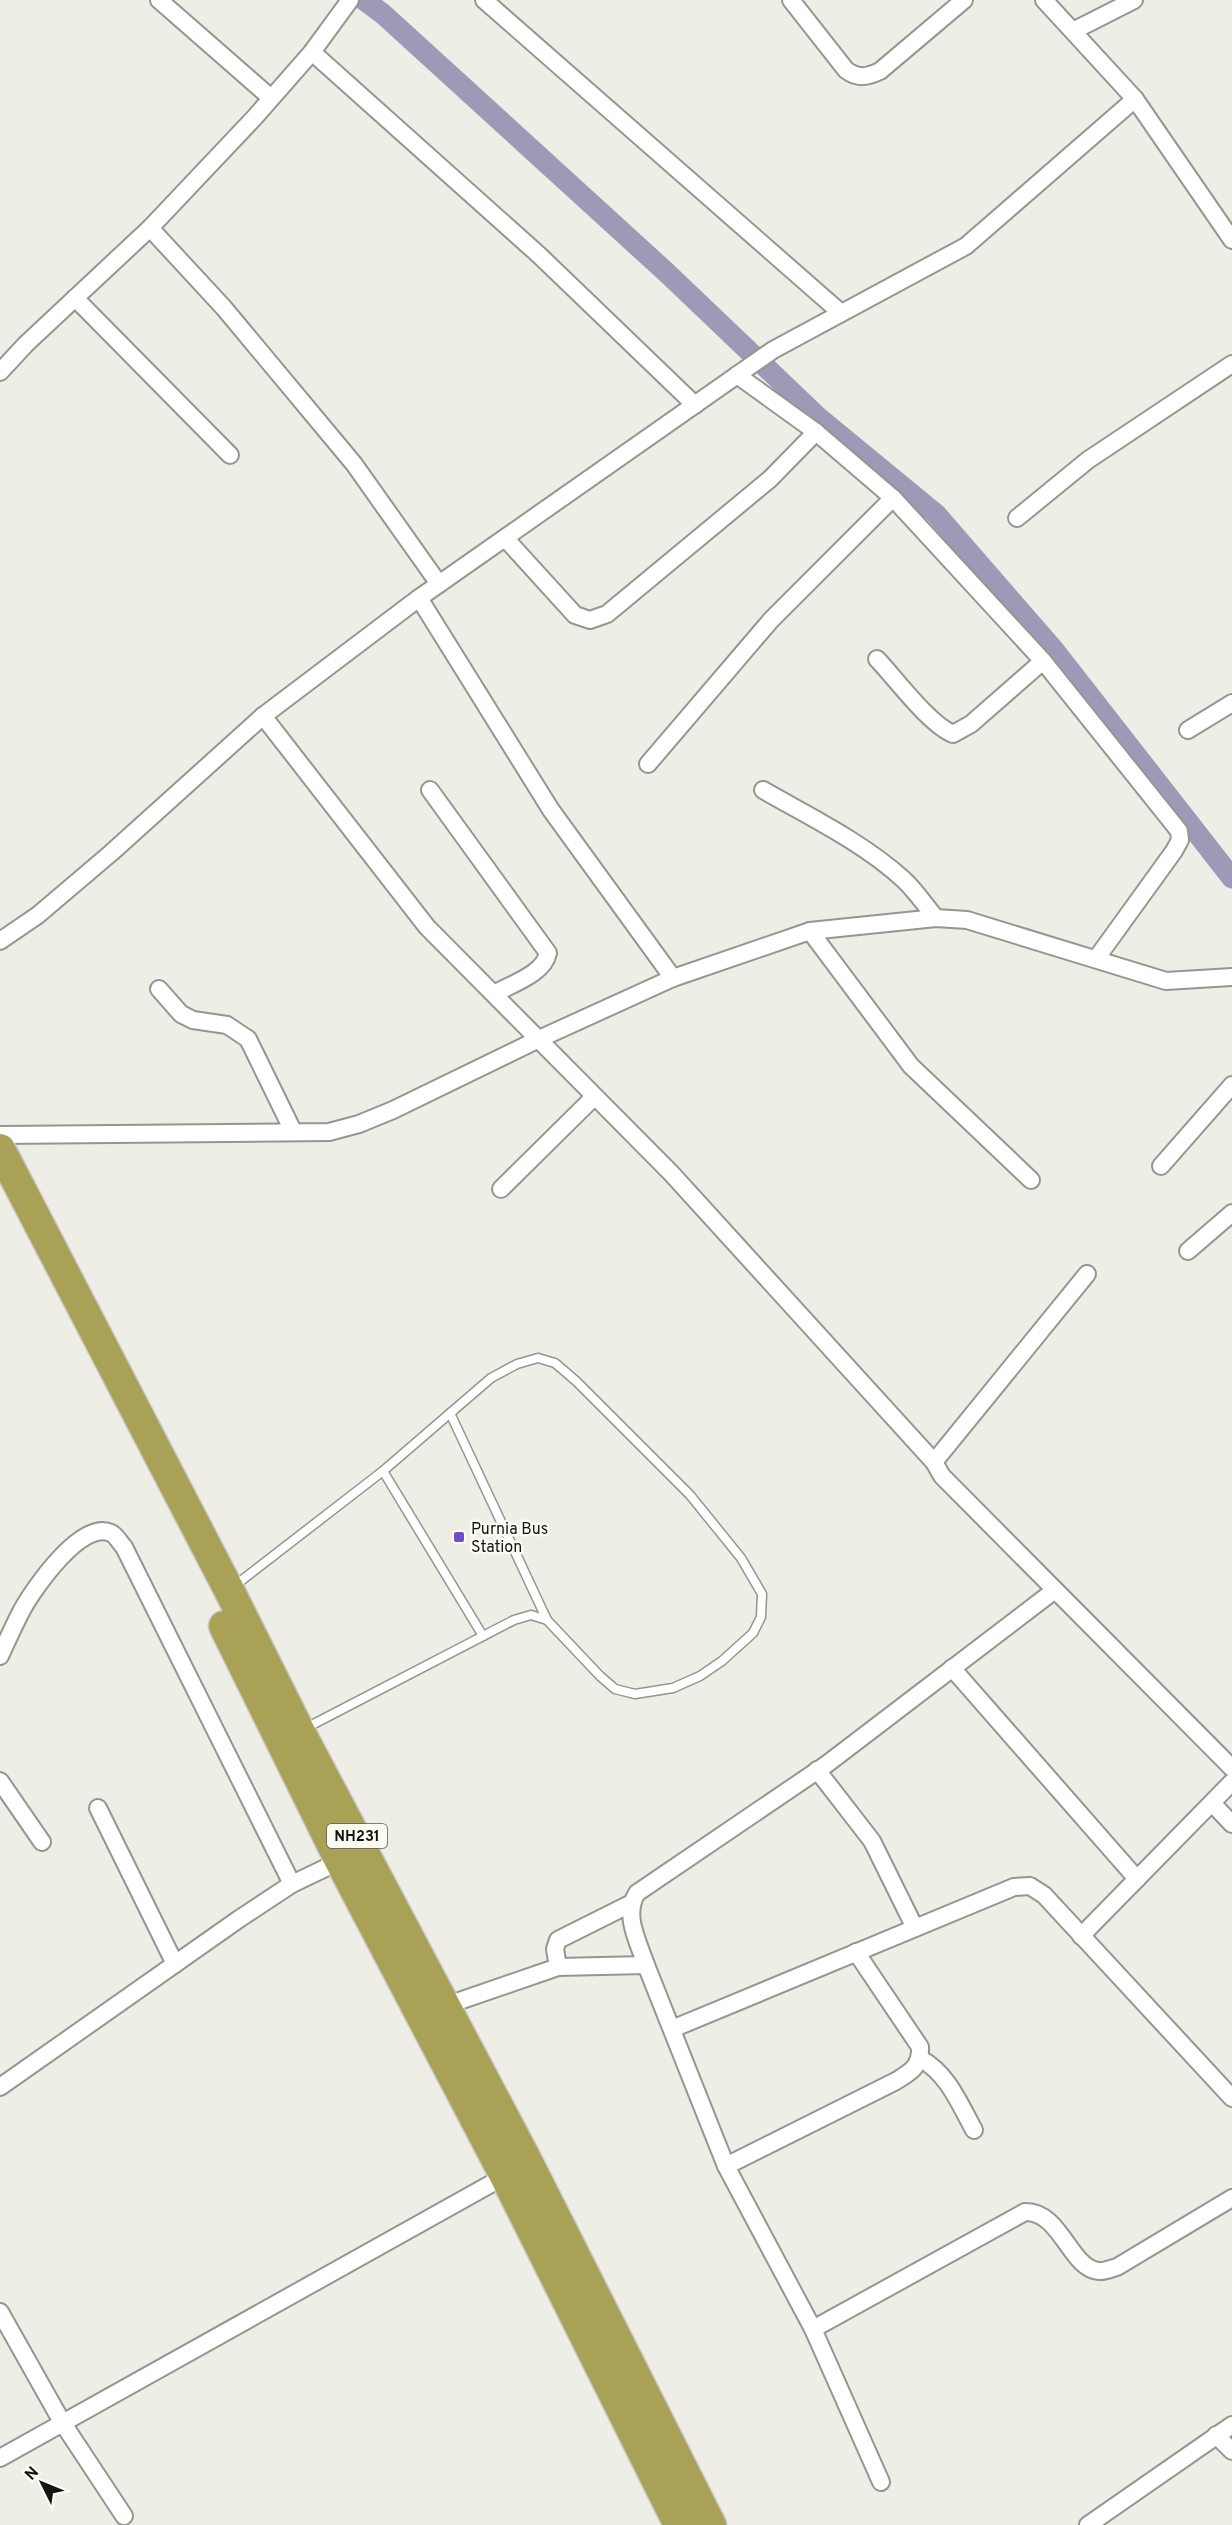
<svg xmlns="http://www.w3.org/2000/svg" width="1232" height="2525" font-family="Overpass,sans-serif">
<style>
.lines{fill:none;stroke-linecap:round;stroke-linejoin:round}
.canal{stroke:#9e99b6;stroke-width:21}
.lane-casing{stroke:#969590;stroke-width:11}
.street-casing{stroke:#969590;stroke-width:20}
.highway-casing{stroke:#cbcbcb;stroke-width:33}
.lane{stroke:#fff;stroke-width:8}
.street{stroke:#fff;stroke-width:16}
.highway{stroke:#a8a156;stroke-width:30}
.poi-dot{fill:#714ec7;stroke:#fbfbf4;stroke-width:2}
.labels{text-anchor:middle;stroke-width:5;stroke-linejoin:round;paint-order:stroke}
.shield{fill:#fbfbf4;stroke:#595956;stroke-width:1.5}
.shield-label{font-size:15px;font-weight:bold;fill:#141412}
.poi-label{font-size:16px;fill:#141412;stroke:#fbfbf4;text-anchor:start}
</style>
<rect width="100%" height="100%" fill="#eeeee7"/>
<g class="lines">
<!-- canal -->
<polyline class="canal" points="364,0 383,14 667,273 818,417 936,514 1054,650 1232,878"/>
<defs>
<g id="lane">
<polyline points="450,1413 547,1620"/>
<polyline points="383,1471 483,1636"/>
<polyline points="233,1587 383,1471 491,1378 517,1364 538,1358 555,1363 576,1381 690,1495 741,1558 762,1594 761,1617 753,1633 722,1661 700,1676 673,1688 635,1694 615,1689 600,1676 547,1620 531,1615 514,1620 304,1729"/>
</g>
<g id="street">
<polyline points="159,0 271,98"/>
<polyline points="484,0 841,313"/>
<path d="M791,0L846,70C858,79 867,77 880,71L964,0"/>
<polyline points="1044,0 1135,99 1232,240"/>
<polyline points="1073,31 1134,0"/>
<polyline points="312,52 539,255 695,405"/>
<polyline points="150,228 224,308 354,464 439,584"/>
<polyline points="75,298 230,455"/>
<polyline points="0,372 26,344 150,228 255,117 312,52 350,0"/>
<polyline points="737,375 816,432 893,498 1043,661 1179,831 1180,840 1174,851 1096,959"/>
<polyline points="1017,518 1088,460 1232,364"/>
<polyline points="505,538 575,615 590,620 607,614 770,479 816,432"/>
<polyline points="419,598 551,810 673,978"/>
<path d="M877,659C896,679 929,724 953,734L971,724L1043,661"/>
<polyline points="263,716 427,927 671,1173 934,1462 942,1476 1232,1768"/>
<polyline points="1188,730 1232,703"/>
<polyline points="648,764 771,620 893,498"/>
<path d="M430,790L548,953C544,974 511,984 494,994"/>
<path d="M763,790C810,817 862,842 903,879C915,890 925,905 936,918"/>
<polyline points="810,931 911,1066 1031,1180"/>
<polyline points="0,941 38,915 111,853 263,716 419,598 773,350 966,246 1135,99"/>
<polyline points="159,989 181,1014 193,1020 227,1025 248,1039 293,1131"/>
<polyline points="0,1135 329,1132 359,1124 393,1110 539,1039 673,978 810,931 936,918 967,920 1166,981 1232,977"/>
<polyline points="1161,1166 1232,1085"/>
<polyline points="501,1189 594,1097"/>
<polyline points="1188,1251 1232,1213"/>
<polyline points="934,1462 1087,1274"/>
<path d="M0,1656C7,1641 14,1625 22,1610C34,1588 82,1519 111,1533C116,1535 120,1543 124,1547L292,1884"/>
<polyline points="952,1668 1137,1879"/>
<polyline points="817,1770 872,1841 915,1928"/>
<polyline points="0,1781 42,1842"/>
<polyline points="1212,1803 1232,1824"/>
<polyline points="98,1808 175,1964"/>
<polyline points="1081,1936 1232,1782"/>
<path d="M646,1965C638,1941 623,1915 637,1893L827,1764L1055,1590"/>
<polyline points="558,1967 555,1949 558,1940 630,1904"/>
<path d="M439,2008L558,1967L646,1965L726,2166L813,2329L1025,2212C1061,2211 1070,2269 1099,2271C1104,2272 1112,2268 1117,2267L1232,2198"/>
<polyline points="672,2029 1014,1887 1030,1886 1044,1895 1232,2098"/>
<path d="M921,2059C948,2074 959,2103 974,2130"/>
<polyline points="0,2087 239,1919 292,1884 340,1861"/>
<path d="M726,2166L896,2081C911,2072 921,2066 920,2047L856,1952"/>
<polyline points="0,2312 62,2422 124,2516"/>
<polyline points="813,2329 881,2482"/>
<polyline points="1216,2435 1232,2451"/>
<polyline points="0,2458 505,2176"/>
<polyline points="1088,2525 1232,2425"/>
</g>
<g id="highway">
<polyline points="0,1149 229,1590 300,1732 525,2157 711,2525"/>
<polyline points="224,1626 340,1861 505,2176 679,2525"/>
</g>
</defs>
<!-- lane casing -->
<use href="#lane" class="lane-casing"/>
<!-- street casing -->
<use href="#street" class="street-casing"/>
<!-- highway casing -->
<use href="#highway" class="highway-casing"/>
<!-- lane -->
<use href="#lane" class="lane"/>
<!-- street -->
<use href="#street" class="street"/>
<!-- highway -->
<use href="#highway" class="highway"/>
</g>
<!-- markers -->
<rect class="poi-dot" x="453" y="1531" width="12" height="12" rx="3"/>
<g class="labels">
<!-- shield labels -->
<rect class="shield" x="327" y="1824" width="60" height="24" rx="4.5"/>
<g class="shield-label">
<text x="357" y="1841">NH231</text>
</g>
<!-- poi labels -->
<g class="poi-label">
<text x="471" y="1534">Purnia Bus<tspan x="471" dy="18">Station</tspan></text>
</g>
</g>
<!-- north arrow -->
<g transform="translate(42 2483) rotate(313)" stroke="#fbfbf4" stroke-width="4.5" paint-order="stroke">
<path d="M0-4.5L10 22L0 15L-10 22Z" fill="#141412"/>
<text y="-9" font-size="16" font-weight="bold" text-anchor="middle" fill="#141412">N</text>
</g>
</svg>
